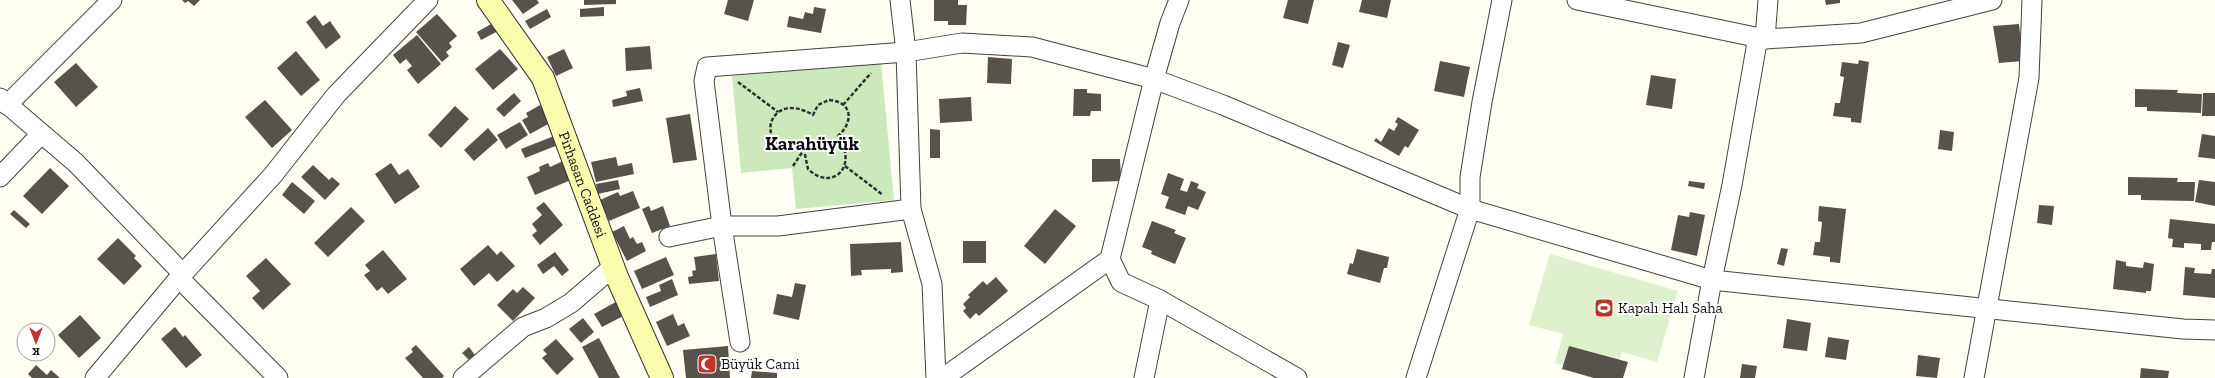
<svg xmlns="http://www.w3.org/2000/svg" width="2215" height="378" font-family="'Zilla Slab',serif">
<style>
.green{fill:#cde9bb}
.pitch{fill:#dff0cd}
.building{fill:#58524c}
.lines{fill:none;stroke-linecap:round;stroke-linejoin:round}
.street-casing{stroke:#424242;stroke-width:21}
.secondary-casing{stroke:#313131;stroke-width:24}
.path{stroke:#313131;stroke-width:2.5;stroke-dasharray:4 2;stroke-linecap:butt}
.street{stroke:#fff;stroke-width:19}
.secondary{stroke:#fbfdae;stroke-width:22}
.labels{text-anchor:middle;stroke-width:4;stroke-linejoin:round;paint-order:stroke}
.street-label{font-size:15px;fill:#0f0f0f;stroke:#fff}
.poi-label{font-size:15px;fill:#0f0f0f;stroke:#fff;text-anchor:start}
.district-label{font-size:19px;font-weight:bold;fill:#0f0f0f;stroke:#fff}
</style>
<rect width="100%" height="100%" fill="#fffef2"/>
<!-- green -->
<polygon class="green" points="881,62 894,200 796,209 792,168 741,173 732,76"/>
<!-- pitch -->
<polygon class="pitch" points="1550,254 1678,291 1657,362 1622,352 1614,378 1606,378 1555,363 1563,334 1529,325"/>
<!-- building -->
<g class="building">
<polygon points="182,0 200,0 194,6 188,1 185,3"/>
<polygon points="512,0 537,0 539,3 523,14"/>
<polygon points="584,0 616,0 616,4 584,5"/>
<polygon points="728,0 754,0 748,21 724,14"/>
<polygon points="934,0 958,0 958,5 967,5 966,25 948,25 948,21 934,21"/>
<polygon points="1288,0 1314,0 1308,24 1283,18"/>
<polygon points="1362,0 1391,0 1387,18 1359,12"/>
<polygon points="1825,0 1840,0 1840,3 1826,5"/>
<polygon points="604,7 604,16 580,17 580,9"/>
<polygon points="814,7 826,9 821,33 787,27 789,16 803,19 805,12 813,14"/>
<polygon points="547,9 551,17 530,29 525,21"/>
<polygon points="437,14 457,36 449,43 452,47 446,52 449,56 442,62 416,32"/>
<polygon points="315,15 323,26 330,21 341,37 326,49 306,22"/>
<polygon points="493,23 498,31 481,40 477,32"/>
<polygon points="2019,24 2023,61 1999,63 1993,26"/>
<polygon points="417,35 441,64 418,84 407,70 412,66 406,59 400,64 393,55"/>
<polygon points="1338,42 1350,45 1343,68 1332,65"/>
<polygon points="650,46 652,69 626,71 625,48"/>
<polygon points="500,49 518,69 493,90 475,69"/>
<polygon points="564,49 573,68 556,76 547,57"/>
<polygon points="296,51 320,80 301,96 277,68"/>
<polygon points="988,57 1012,59 1011,84 987,83"/>
<polygon points="1859,60 1869,62 1861,123 1851,122 1851,118 1833,116 1835,103 1840,103 1844,77 1840,76 1842,62 1858,64"/>
<polygon points="1440,61 1470,67 1464,97 1434,91"/>
<polygon points="76,63 98,87 76,107 54,82"/>
<polygon points="1651,75 1676,79 1672,109 1646,105"/>
<polygon points="640,88 643,101 613,107 612,100 627,96 626,91"/>
<polygon points="1074,89 1087,89 1087,93 1101,94 1101,111 1091,111 1090,116 1073,116"/>
<polygon points="2135,89 2178,90 2177,93 2202,94 2201,113 2147,111 2147,107 2135,107"/>
<polygon points="514,93 521,101 504,117 496,109"/>
<polygon points="2203,93 2215,93 2215,116 2202,116"/>
<polygon points="971,97 972,121 940,123 939,99"/>
<polygon points="265,100 292,130 272,148 245,117"/>
<polygon points="540,105 550,123 530,134 522,120 528,117 526,113"/>
<polygon points="455,106 469,119 441,148 428,135"/>
<polygon points="690,114 697,160 673,163 666,118"/>
<polygon points="1398,117 1419,130 1408,148 1405,146 1399,156 1374,141 1376,138 1381,142 1389,128 1394,131 1398,124 1395,122"/>
<polygon points="520,122 528,135 506,149 497,135"/>
<polygon points="488,128 498,140 474,161 464,150"/>
<polygon points="930,129 940,130 940,158 930,158"/>
<polygon points="1940,130 1954,132 1952,151 1938,149"/>
<polygon points="2202,134 2215,136 2215,159 2198,157"/>
<polygon points="554,136 558,145 525,158 521,149"/>
<polygon points="616,157 618,166 632,163 634,174 596,182 591,162"/>
<polygon points="1092,159 1120,159 1121,181 1092,182"/>
<polygon points="563,161 571,180 535,195 527,177 540,171 539,167 548,163 550,167"/>
<polygon points="391,163 399,175 408,169 420,187 395,204 375,174"/>
<polygon points="313,165 329,180 332,177 340,184 325,200 301,177"/>
<polygon points="50,168 69,186 42,214 23,196"/>
<polygon points="1168,173 1184,179 1180,190 1187,192 1191,181 1199,184 1197,188 1206,192 1198,210 1188,206 1185,215 1165,208 1169,197 1161,194"/>
<polygon points="2128,177 2178,178 2177,182 2195,182 2194,201 2141,200 2141,195 2128,195"/>
<polygon points="618,180 620,189 598,194 596,184"/>
<polygon points="2199,180 2215,182 2215,206 2195,202"/>
<polygon points="1689,181 1705,183 1704,189 1688,186"/>
<polygon points="292,182 315,201 304,214 282,195"/>
<polygon points="633,191 640,208 609,221 600,200 618,192 620,196"/>
<polygon points="544,202 563,225 540,245 532,235 537,231 532,224 542,215 536,208"/>
<polygon points="2039,205 2054,206 2052,225 2037,223"/>
<polygon points="649,206 651,211 663,206 670,226 652,233 642,209"/>
<polygon points="1819,206 1846,209 1840,263 1830,262 1830,257 1813,255 1815,242 1820,242 1822,222 1818,221"/>
<polygon points="351,207 365,221 328,257 314,243"/>
<polygon points="1055,209 1076,226 1045,264 1024,246"/>
<polygon points="14,210 30,224 26,228 10,214"/>
<polygon points="1690,212 1705,215 1697,256 1671,250 1678,215 1689,217"/>
<polygon points="2170,219 2215,224 2215,242 2212,242 2211,250 2201,250 2201,244 2184,243 2184,248 2172,247 2173,239 2168,238"/>
<polygon points="1152,221 1176,230 1174,233 1186,238 1175,264 1151,254 1152,251 1142,247"/>
<polygon points="624,226 630,239 633,237 637,244 642,242 646,251 627,261 612,232"/>
<polygon points="118,238 136,256 134,258 142,266 124,285 97,259"/>
<rect x="963" y="241" width="23" height="22"/>
<polygon points="901,242 903,272 891,273 891,269 861,270 862,275 851,276 850,244"/>
<polygon points="488,245 497,255 501,251 515,266 497,282 489,273 474,286 460,269"/>
<polygon points="1781,248 1788,249 1784,266 1777,264"/>
<polygon points="1357,249 1389,257 1387,268 1384,268 1380,283 1347,274 1350,263 1353,264"/>
<polygon points="383,250 407,279 388,294 382,287 377,291 364,275 370,271 365,265"/>
<polygon points="555,252 569,270 562,276 554,266 543,274 537,265"/>
<polygon points="716,254 719,281 689,284 688,277 693,276 692,271 696,270 694,257"/>
<polygon points="666,257 674,275 642,289 634,271"/>
<polygon points="266,258 291,284 263,310 252,298 260,291 246,276"/>
<polygon points="2116,260 2126,262 2126,266 2143,268 2144,262 2154,264 2151,291 2146,291 2146,293 2113,289"/>
<polygon points="2185,267 2195,268 2194,273 2211,274 2212,269 2215,269 2215,298 2183,295"/>
<polygon points="996,277 1008,291 979,316 976,313 970,319 963,311 966,308 963,304 970,297 968,295 983,281 987,285"/>
<polygon points="672,279 678,295 650,307 646,297 661,291 659,285"/>
<polygon points="795,283 806,285 799,320 773,314 777,294 792,297"/>
<polygon points="523,287 535,298 513,321 497,305 513,289 517,293"/>
<polygon points="621,299 629,313 602,327 594,314"/>
<polygon points="673,314 678,326 684,323 690,336 667,346 656,322"/>
<polygon points="80,315 101,338 79,358 58,335"/>
<polygon points="583,318 594,332 581,343 569,329"/>
<polygon points="1787,319 1811,323 1807,351 1783,348"/>
<polygon points="175,327 183,337 185,335 202,355 186,368 161,339"/>
<polygon points="1828,337 1849,340 1846,360 1825,357"/>
<polygon points="599,338 620,378 599,378 582,347"/>
<polygon points="556,339 574,359 557,375 542,358 547,354 543,350"/>
<polygon points="416,345 444,376 442,378 423,378 405,358 413,352 411,349"/>
<polygon points="728,346 730,378 686,378 683,350"/>
<polygon points="1569,346 1628,362 1623,378 1594,378 1562,369"/>
<polygon points="469,347 475,355 469,360 462,353"/>
<polygon points="1918,355 1940,358 1937,378 1916,376"/>
<polygon points="1742,364 1757,366 1755,378 1740,378"/>
<polygon points="36,365 47,375 51,370 60,378 32,378 28,374"/>
<polygon points="2141,368 2169,371 2168,378 2140,378"/>
<polygon points="752,371 777,373 777,378 751,378"/>
</g>
<g class="lines">
<defs>
<g id="street">
<polyline points="900,0 906,52 911,209 932,284 936,378"/>
<polyline points="1179,0 1170,23 1154,79 1110,259 1121,282 1160,300 1297,378"/>
<polyline points="1577,0 1765,39 1861,33 1992,0"/>
<polyline points="1765,39 1768,0"/>
<polyline points="0,98 76,163 183,274"/>
<polyline points="7,105 112,0"/>
<polyline points="0,177 41,134"/>
<polyline points="669,237 722,226 778,226 911,209"/>
<polyline points="179,278 278,378"/>
<polyline points="740,342 722,226 704,81 707,67 906,52 962,43 1032,47 1154,79 1223,105 1470,209 1712,280 2183,329 2215,330"/>
<polyline points="95,378 179,278 273,175 336,95 428,0"/>
<polyline points="463,378 523,327 546,318 571,303 614,266"/>
<polyline points="943,378 1110,259"/>
<polyline points="1144,378 1160,300"/>
<polyline points="1416,378 1470,209 1470,177 1482,102 1502,0"/>
<polyline points="1694,378 1712,280 1732,185 1758,37"/>
<polyline points="1974,378 2029,78 2032,0"/>
</g>
<g id="secondary">
<path id="s1" d="M488,0L543,78L617,277L662,378"/>
</g>
</defs>
<!-- street casing -->
<use href="#street" class="street-casing"/>
<!-- secondary casing -->
<use href="#secondary" class="secondary-casing"/>
<!-- path -->
<g class="path">
<polyline points="738,82 778,112"/>
<path d="M829,100C854,102 853,123 838,136C859,167 832,192 808,169L804,150C750,153 767,87 813,115L818,105Z"/>
<polyline points="843,105 871,73"/>
<polyline points="793,166 803,151"/>
<polyline points="845,166 883,195"/>
</g>
<!-- street -->
<use href="#street" class="street"/>
<!-- secondary -->
<use href="#secondary" class="secondary"/>
</g>
<!-- icons -->
<defs>
<symbol id="stadium-square" viewBox="-11 -11 22 22"><rect x="-9" y="-9" width="18" height="18" rx="4" fill="#bd3629" stroke="#fff"/><path d="M0-5a6.5 5 0 1 0 0 10a6.5 5 0 1 0 0-10ZM-3.5-1.8h7v3.6h-7Z" fill="#fff"/></symbol>
<symbol id="mosque-square" viewBox="-11 -11 22 22"><rect x="-9" y="-9" width="18" height="18" rx="4" fill="#bd3629" stroke="#fff"/><path d="M3.5-4.9A6 6 0 1 0 3.5 4.9A5 5 0 1 1 3.5-4.9Z" fill="#fff"/></symbol>
</defs>
<g fill-rule="evenodd">
<use href="#stadium-square" x="1593" y="297" width="22" height="22"/>
<use href="#mosque-square" x="696" y="353" width="22" height="22"/>
</g>
<g class="labels">
<!-- street labels -->
<g class="street-label">
<text dy="5" stroke="none"><textPath href="#s1" startOffset="209">Pirhasan Caddesi</textPath></text>
</g>
<!-- poi labels -->
<g class="poi-label">
<text x="1618" y="313">Kapalı Halı Saha</text>
<text x="721" y="369">Büyük Cami</text>
</g>
<!-- district labels -->
<g class="district-label">
<text x="812" y="150">Karahüyük</text>
</g>
</g>
<!-- north arrow -->
<g transform="translate(36 342) rotate(180)"><circle r="19" fill="#ffffff" stroke="#9f9f9f"/>
<path d="M0-3L7 15L0 10L-7 15Z" fill="#bd3629"/>
<text y="-6" font-size="11" font-weight="bold" text-anchor="middle" fill="#0f0f0f">K</text>
</g>
</svg>
